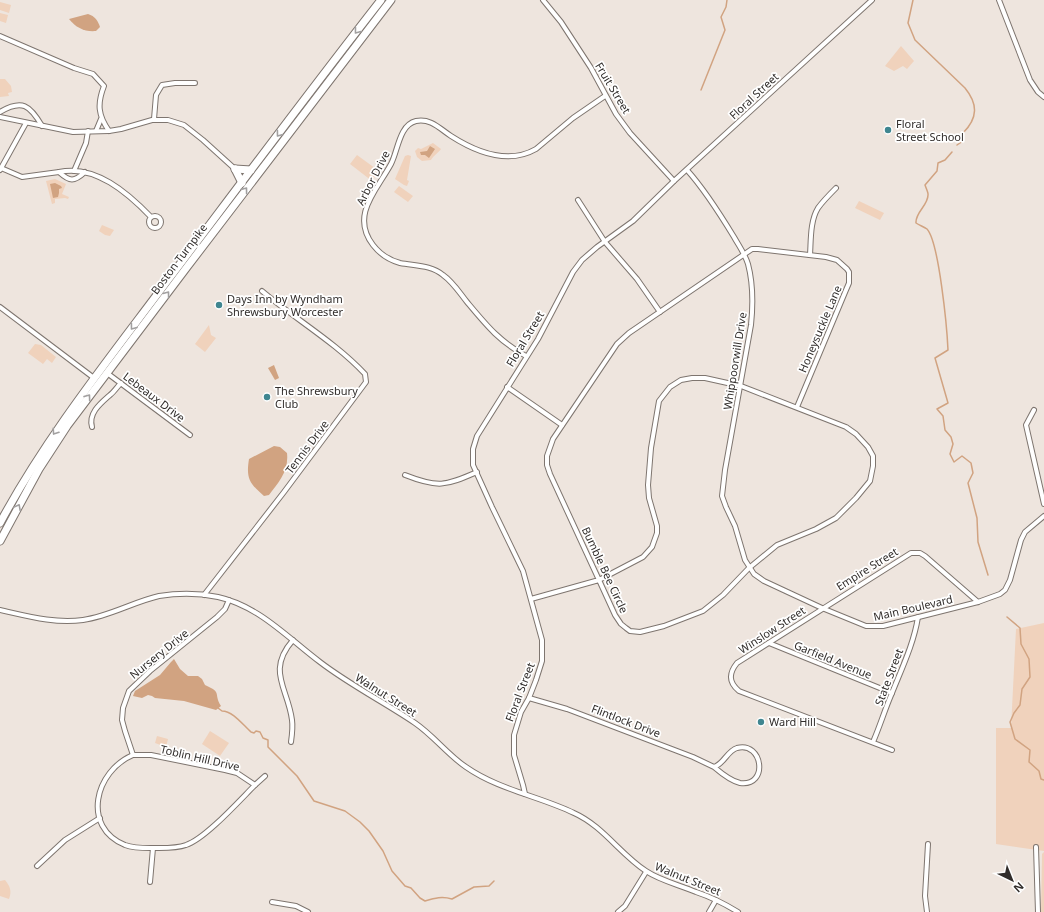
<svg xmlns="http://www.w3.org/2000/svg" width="1044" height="912" font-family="'Noto Sans',sans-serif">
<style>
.green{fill:#f0d2bc}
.water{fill:#d1a381}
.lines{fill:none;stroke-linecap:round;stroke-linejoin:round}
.stream{stroke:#d1a381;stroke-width:1.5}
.minor-casing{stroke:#7e756f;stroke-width:6}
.trunk-casing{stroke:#7e756f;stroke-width:9}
.minor{stroke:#fff;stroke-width:4}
.trunk{stroke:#fff;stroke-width:7}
.oneway{stroke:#a2a0a0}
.poi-dot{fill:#3f8690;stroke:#fff;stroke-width:1.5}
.labels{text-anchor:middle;stroke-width:3.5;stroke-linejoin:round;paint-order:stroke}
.street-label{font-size:11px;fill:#312d2b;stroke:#fff}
.poi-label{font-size:11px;fill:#312d2b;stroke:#fff;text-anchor:start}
</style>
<rect width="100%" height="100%" fill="#eee5de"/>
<!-- green -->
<g class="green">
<polygon points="0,2 11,5 9,13 0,10"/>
<polygon points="0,13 8,15 6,23 0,21"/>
<polygon points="901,46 914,61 907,69 903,66 894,71 885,66"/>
<polygon points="0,79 5,79 11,86 12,92 8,93 9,96 0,97"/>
<path d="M433,143L441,149C438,153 434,155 431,160L422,161L417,157L415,151L418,148L421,149Z"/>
<polygon points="357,155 379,171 372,181 350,164"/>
<polygon points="408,155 411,156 407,180 409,181 407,186 404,185 395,179 405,156"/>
<polygon points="55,179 66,184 62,194 69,197 68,199 65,198 55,199 55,203 52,204 46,181"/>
<polygon points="399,186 413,196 408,202 394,192"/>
<polygon points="859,201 884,213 880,220 855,208"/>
<polygon points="102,225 114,230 110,236 105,235 99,231"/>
<polygon points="209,325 211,335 216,338 205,352 195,344"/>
<polygon points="35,344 41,345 56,357 52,363 47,359 43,364 28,353"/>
<polygon points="1044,623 1044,851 996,844 996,728 1011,728 1016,629"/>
<polygon points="210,731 229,743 220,756 202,744"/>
<polygon points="157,736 168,739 166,747 155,743"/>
<polygon points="1044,852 1044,912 1041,912 1042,854"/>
<path d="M5,880C10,886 12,891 9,899L0,896V881Z"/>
</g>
<!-- water -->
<g class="water">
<path d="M88,14C95,16 98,21 100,27L96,31C85,32 76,28 69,19Z"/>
<polygon points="430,146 435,149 429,158 425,155 421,155 420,152 427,151"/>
<polygon points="55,183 61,186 62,188 59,189 59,193 58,197 53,198 50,184"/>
<polygon points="274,365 279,378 275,380 268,368"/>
<path d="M274,446L280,447L287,453C289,471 279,482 269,495L264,496C249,483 246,478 249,459Z"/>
<path d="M174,659L180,669L188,676H198L202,679L205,685C223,693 213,693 221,706L216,710L184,701L155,698L152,696L148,695L142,698L133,696L135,691L160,675L171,662Z"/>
</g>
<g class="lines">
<!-- stream -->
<g class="stream">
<path d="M913,0L908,23L915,40L965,88C978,104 978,118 963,133V141L957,145"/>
<polyline points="701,90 725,30 721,17 726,7 727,0"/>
<path d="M952,152L945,160L938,163L937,171L925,185C926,188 928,192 928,194C929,205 915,212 916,223C919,225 924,227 927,229C939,242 947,328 948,350L935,358L948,403L937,409L943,416L945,430L951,437L953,444L950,454L954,462L962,456L971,463L973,473L968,483L977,518L978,542L988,575"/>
<polyline points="1007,617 1020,628 1021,644 1029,659 1030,677 1022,689 1020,705 1014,713 1010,722 1015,739 1030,750 1029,762 1039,771 1041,779 1044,780"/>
<path d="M218,708L222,711C233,711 243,725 251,732L254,733L256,731L260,732L263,738L268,740V747L297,776L314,801L345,811L360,822L369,831L383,851L392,871L405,886L411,888L420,898L425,901C435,898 442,896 452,899L474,887L489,886L494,881"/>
</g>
<defs>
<g id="minor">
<polyline points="543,0 561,22 591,68 616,114 630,133 674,181"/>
<polyline points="999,0 1030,80 1038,92 1044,97"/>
<path d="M0,36L74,68L93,74L104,86C97,104 98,115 109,131"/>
<path d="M0,112C22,99 30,105 42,126"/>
<polyline points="0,117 73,132 109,131 121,129 152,120 168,120 184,125 203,140 235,169"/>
<polyline points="154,119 156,95 162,85 175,83 195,83"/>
<polyline points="96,131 101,119"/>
<polyline points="1,168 22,177 59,172"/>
<polyline points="0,170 26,123"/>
<path d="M687,170C705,190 720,214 734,237C739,246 745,254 748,264C753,283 753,306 751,325L725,470L722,496L726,507L735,526L745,560L754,574L764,581L822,608L866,626H883L978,602L1000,594L1005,590L1010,580L1021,540L1025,532L1044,516"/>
<polyline points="74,171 86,143 88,131"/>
<path d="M85,172C74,182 70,182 59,172C95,164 128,193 151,217"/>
<polyline points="578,200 605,242 637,279 660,312"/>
<circle cx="155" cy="222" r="6"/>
<path d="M810,255C811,240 810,221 818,208C823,201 830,194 836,188"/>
<polyline points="0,307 94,378"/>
<path d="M526,356C499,341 487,326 467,302C459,292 453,282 443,275C431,265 415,266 400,263C389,260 380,254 373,245C350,215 377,190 391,164C398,151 399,125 416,121C431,118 440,129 451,136C476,152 508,165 536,149L573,118L605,96"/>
<polyline points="107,373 190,435"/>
<polyline points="507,387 562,425"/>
<polyline points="1034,410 1026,425 1044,504"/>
<path d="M92,427C88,413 101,403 110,395C114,392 117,387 121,383"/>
<path d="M405,475C438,488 445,486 477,472"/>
<path d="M204,595L284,492L366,382L365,374C335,342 295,319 262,291"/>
<polyline points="531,599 599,580 643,557 652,547 657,533 657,526 649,498 648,485 651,448 659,401 670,387 681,380 692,378 705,378 741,386 846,427 856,434 868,447 873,456 873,466 870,481 856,498 836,518 816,529 777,545 749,568 723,595 703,611 664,626 640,632 630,631 626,628 621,624 615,615 599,580 550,474 547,465 547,456 553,439 617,344 629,333 752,249 758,249 826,257 837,260 847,269 849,272 849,283 846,290 797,407"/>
<path d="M0,610C27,616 55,624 83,620C110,616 133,602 159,596C178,593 199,593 218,597C259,606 288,638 320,662C350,685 384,702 415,723C434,736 448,755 466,767C499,790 539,796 574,813C603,826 620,854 646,871C661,881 680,885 696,892C711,897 725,904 738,912"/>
<polyline points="769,643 892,693"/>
<path d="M529,698L567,709L693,757L714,767C724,764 727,751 737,748C763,741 769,787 740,783C731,781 721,773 714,767"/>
<path d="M291,742C292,735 293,727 292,720C288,688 266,671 293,640"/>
<path d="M873,742C880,726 885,709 892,693C902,668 914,643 918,617"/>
<path d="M892,750L739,691C728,682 729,673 737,663L911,553H920L925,556L978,602"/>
<path d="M133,755H151L225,770L237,773L255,785C239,801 205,839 186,845C178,848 167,848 159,848C148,848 136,849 125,845C81,827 95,771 133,755Z"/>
<polyline points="133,755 125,731 122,720 123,708 129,691 150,671 217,617 225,609 229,600"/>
<polyline points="255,785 265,776"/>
<polyline points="525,794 523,785 514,755 514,735 521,712 529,698 536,680 542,661 542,640 523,571 492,507 473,465 473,449 477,436 538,339 573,272 582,260 597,247 633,221 674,181 872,0"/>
<polyline points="1036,847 1038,912"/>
<polyline points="37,866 65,840 100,818"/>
<polyline points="150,882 153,848"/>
<polyline points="272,902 296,906 308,912"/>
<polyline points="618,912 625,906 646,872"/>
<polyline points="709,912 716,900"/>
<polyline points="927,912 925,896 928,844"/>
</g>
<g id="trunk">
<polyline points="235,169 251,170"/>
<polyline points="235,169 242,183"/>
<path d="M0,523C47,436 109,359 168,280C239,186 309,92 381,0"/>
<polyline points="0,541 39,469 67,426 187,267 391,0"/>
</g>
</defs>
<!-- minor casing -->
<use href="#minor" class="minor-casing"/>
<!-- trunk casing -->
<use href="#trunk" class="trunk-casing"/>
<!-- minor -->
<use href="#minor" class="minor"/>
<!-- trunk -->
<use href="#trunk" class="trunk"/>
</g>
<!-- one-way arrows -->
<defs><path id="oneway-chevron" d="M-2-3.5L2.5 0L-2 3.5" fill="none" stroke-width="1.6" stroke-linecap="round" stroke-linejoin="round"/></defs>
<g class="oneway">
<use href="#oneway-chevron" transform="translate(357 31) rotate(128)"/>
<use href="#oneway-chevron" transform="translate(279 134) rotate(127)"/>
<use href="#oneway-chevron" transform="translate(245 190) rotate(-53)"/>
<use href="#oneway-chevron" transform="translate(167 294) rotate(-53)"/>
<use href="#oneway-chevron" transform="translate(133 327) rotate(127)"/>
<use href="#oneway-chevron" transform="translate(88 397) rotate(-54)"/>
<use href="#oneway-chevron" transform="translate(55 432) rotate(124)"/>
<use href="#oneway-chevron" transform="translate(18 507) rotate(-62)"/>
</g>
<!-- markers -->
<g class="poi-dot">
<circle cx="888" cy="130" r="4"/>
<circle cx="219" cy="305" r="4"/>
<circle cx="267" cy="397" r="4"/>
<circle cx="761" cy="722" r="4"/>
</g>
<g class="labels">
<!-- street labels -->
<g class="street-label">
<text transform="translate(613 88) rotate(59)" y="4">Fruit Street</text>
<text transform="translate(754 96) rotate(-43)" y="4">Floral Street</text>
<text transform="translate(373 178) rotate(-63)" y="4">Arbor Drive</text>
<text transform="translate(179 259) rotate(-53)" y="4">Boston Turnpike</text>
<text transform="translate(820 329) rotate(-67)" y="4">Honeysuckle Lane</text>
<text transform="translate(525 339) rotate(-59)" y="4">Floral Street</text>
<text transform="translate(735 361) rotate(-81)" y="4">Whippoorwill Drive</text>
<text transform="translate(154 397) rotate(37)" y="4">Lebeaux Drive</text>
<text transform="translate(307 447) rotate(-53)" y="4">Tennis Drive</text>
<text transform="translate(867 569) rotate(-32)" y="4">Empire Street</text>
<text transform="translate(605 570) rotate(65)" y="4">Bumble Bee Circle</text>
<text transform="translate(913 608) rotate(-13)" y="4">Main Boulevard</text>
<text transform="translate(772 630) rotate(-33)" y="4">Winslow Street</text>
<text transform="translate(159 654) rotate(-39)" y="4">Nursery Drive</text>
<text transform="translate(833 660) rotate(22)" y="4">Garfield Avenue</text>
<text transform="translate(889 677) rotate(-69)" y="4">State Street</text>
<text transform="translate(520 692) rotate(-69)" y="4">Floral Street</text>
<text transform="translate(386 695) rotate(32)" y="4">Walnut Street</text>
<text transform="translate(626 721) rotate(21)" y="4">Flintlock Drive</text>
<text transform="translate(200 758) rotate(13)" y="4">Toblin Hill Drive</text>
<text transform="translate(688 879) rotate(22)" y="4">Walnut Street</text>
</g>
<!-- poi labels -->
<g class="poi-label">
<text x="896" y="128">Floral<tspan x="896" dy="13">Street School</tspan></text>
<text x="227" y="303">Days Inn by Wyndham<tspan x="227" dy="13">Shrewsbury Worcester</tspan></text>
<text x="275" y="395">The Shrewsbury<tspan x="275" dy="13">Club</tspan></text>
<text x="769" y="726">Ward Hill</text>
</g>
</g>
<!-- north arrow -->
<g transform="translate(1012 880) rotate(137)" stroke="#ffffff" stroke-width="3" paint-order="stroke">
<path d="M0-3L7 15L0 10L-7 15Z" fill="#312d2b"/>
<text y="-6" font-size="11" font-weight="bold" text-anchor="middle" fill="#312d2b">N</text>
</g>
</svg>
